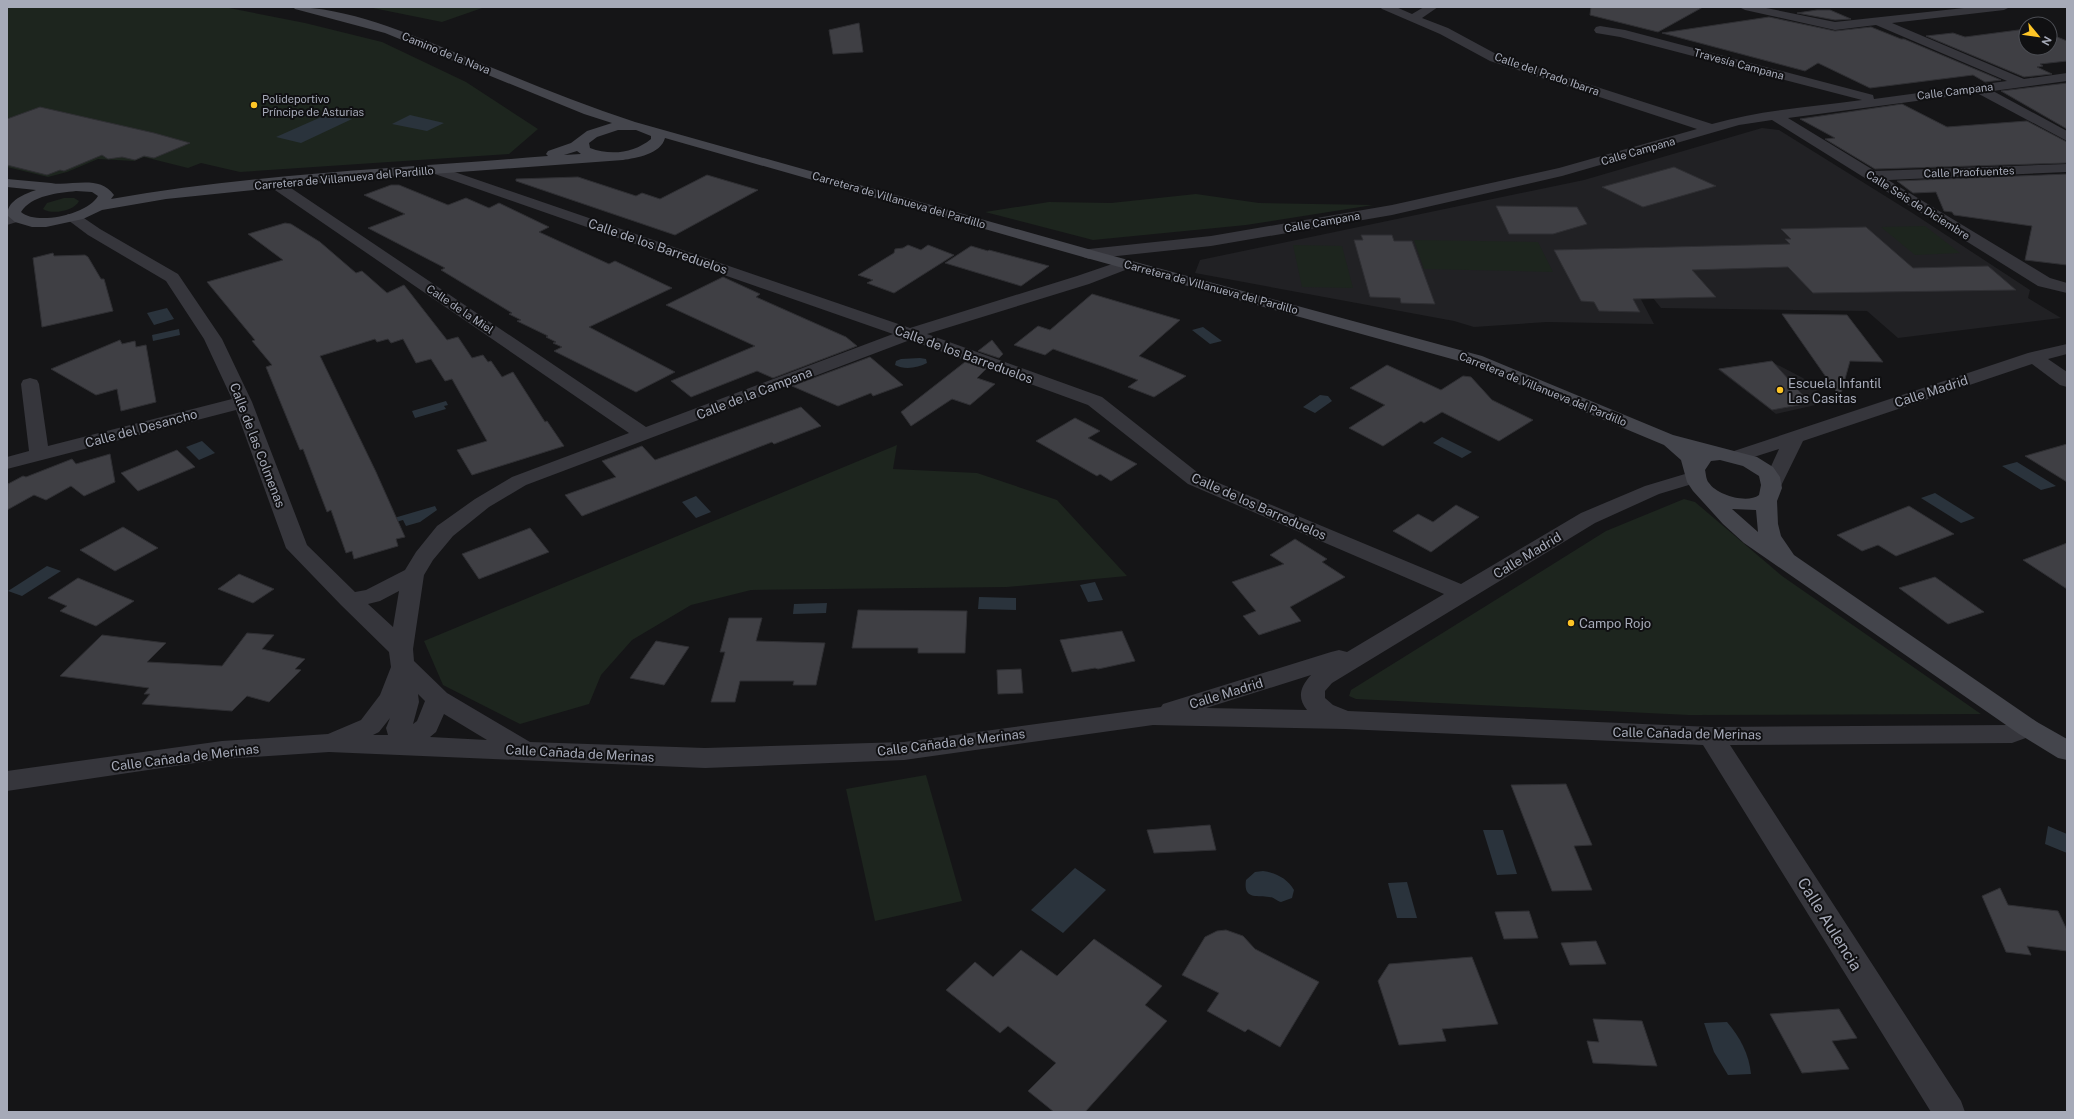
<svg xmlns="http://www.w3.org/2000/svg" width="2074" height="1119" font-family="'Public Sans',sans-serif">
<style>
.built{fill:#212124}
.green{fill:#1d251e}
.water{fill:#2a333c}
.building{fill:#3f3f44;stroke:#2f2f33}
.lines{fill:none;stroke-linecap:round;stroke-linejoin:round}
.street{fill:#36363c;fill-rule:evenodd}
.secondary{fill:#44454c;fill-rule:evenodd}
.poi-dot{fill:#fec526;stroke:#101012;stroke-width:1.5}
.labels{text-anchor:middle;stroke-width:4;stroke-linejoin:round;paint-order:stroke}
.far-street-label{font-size:11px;fill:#a6aab8;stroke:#101012}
.far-poi-label{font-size:11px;fill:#a6aab8;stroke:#101012;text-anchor:start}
.street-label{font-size:13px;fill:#a6aab8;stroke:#101012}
.poi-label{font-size:13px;fill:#a6aab8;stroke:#101012;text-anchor:start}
.near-street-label{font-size:16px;fill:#a6aab8;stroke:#101012}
</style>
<rect width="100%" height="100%" fill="#151517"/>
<!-- built -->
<g class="built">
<polygon points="1762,128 1779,130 1914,214 2030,290 2028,298 2061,318 1898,338 1867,311 1661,308 1616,252 1654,324 1547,322 1474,327 1454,321 1195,273 1200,260 1584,180"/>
<polygon points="1770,361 1803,378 1829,402 1776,414 1717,369"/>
</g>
<!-- green -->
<g class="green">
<polygon points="7,7 224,7 305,23 382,42 466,82 538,129 509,154 240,172 201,163 188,168 144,157 134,161 98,159 67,172 48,177 7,167"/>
<polygon points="368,7 485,7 442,22"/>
<polygon points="1196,194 1259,203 1373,205 1246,225 1093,240 985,212 1049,202 1111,203"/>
<path d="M64,198H74L79,201C74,211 52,215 43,209L47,203Z"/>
<polygon points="1925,226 1960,253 1915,255 1881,227"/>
<polygon points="1414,240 1538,242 1553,272 1424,269"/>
<polygon points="1293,245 1342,246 1353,288 1302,287"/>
<polygon points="897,445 893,469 977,473 1057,500 1127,576 1007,587 751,590 691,605 632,640 601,675 589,704 520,724 443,685 424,641"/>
<polygon points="1684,499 1695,502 1782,576 1981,714 1689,715 1356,699 1349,696 1351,690 1606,531"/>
<polygon points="926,775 962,901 875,921 846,789"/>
</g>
<!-- water -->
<g class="water">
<polygon points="328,114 352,119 301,143 276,137"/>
<polygon points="410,115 444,123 427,131 392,124"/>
<polygon points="167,308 174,319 154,325 147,313"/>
<polygon points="1203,327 1222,341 1210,344 1192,330"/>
<polygon points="179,329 180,335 153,341 152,335"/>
<path d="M920,358L926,359L927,363C918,368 904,370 895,365L896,361L901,359Z"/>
<polygon points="1320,395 1328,396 1332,401 1315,413 1303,407"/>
<polygon points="446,401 448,405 444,406 446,409 415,418 412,411"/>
<polygon points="1442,437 1472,452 1462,458 1433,443"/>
<polygon points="202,441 215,453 199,460 186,447"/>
<polygon points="2017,462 2056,486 2041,490 2002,466"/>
<polygon points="1935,493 1975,518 1961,523 1921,498"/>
<polygon points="696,496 711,512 696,518 682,502"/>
<polygon points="435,506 437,510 420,522 406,526 403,520 396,522 394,518"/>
<polygon points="47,566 61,571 22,596 8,591"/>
<polygon points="1095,582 1103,600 1088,602 1080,585"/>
<polygon points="979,597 1016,598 1016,610 978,609"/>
<polygon points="827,603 826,613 793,614 794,604"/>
<polygon points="2048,826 2067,834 2067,853 2045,844"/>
<polygon points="1483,830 1503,830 1517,874 1497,875"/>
<polygon points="1075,868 1106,890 1063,933 1031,910"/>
<path d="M1263,871C1276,873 1287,878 1294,890L1292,898L1281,902C1276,901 1274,897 1269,897C1257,895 1243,900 1246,880L1255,872Z"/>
<polygon points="1407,882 1417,918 1397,918 1388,883"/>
<path d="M1727,1022C1740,1037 1749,1054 1751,1074L1728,1075L1714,1052L1704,1023Z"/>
</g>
<!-- building -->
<g class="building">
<polygon points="1591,7 1703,7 1658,32 1590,15"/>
<polygon points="1817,10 1830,10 1851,19 1835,20 1797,13"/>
<polygon points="1769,17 1835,31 1871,27 1901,39 1904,39 2001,80 1985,82 1973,75 1870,88 1818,63 1805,71 1662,33"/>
<polygon points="859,23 863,52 833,54 829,30"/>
<polygon points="2026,29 2026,48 2050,48 2050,34 2067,41 2067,61 2040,64 2043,66 2037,67 2052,74 2024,77 1926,36 1953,33 1965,37"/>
<polygon points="2067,83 2067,129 2001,91"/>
<polygon points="1902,104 1947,127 2027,121 2067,142 2067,163 1875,169 1825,139 1835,138 1800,119"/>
<polygon points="40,107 154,133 190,143 154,158 144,156 135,160 122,157 108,159 102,155 64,171 60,170 47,175 7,165 7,119"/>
<polygon points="1674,167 1716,186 1643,207 1602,187"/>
<polygon points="2067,174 2067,265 2025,260 2032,226 1954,215 1952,212 1944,211 1936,192 1913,193 1897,181"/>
<polygon points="707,175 758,190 675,235 516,181 516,179 578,177 636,196 642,193 660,199"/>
<polygon points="391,185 399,185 448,205 466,198 489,208 499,203 549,227 539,232 609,264 615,261 672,288 589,327 675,372 636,392 554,351 562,347 553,343 556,342 546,337 548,336 517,321 521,320 509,314 512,313 441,270 445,268 368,228 405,214 364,195"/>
<polygon points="1496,206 1577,207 1587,224 1553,234 1509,234"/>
<polygon points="285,223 291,224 320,242 356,273 362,271 387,293 404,285 447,340 458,337 472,358 483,355 488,362 491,361 502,377 513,372 545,422 547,421 564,446 472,475 457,450 487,441 452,379 445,381 431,359 416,363 403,339 391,343 388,339 377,342 375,339 320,356 376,472 405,537 396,539 398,546 354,559 352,551 346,553 331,510 327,512 303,449 300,450 266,367 272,365 252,341 255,340 250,334 207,282 283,260 248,234"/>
<polygon points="1866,227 1913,268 1988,266 2016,290 1813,293 1788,267 1692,270 1716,297 1633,299 1640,312 1599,311 1594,302 1581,301 1554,250 1790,244 1785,239 1791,239 1781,229"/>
<polygon points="1361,235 1392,235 1394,241 1412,241 1435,304 1401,303 1400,298 1370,297 1354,240 1363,240"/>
<polygon points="908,245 921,250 928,245 954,255 894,293 867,283 873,280 858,275 894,253 895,249 903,248"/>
<polygon points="971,246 988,251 989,250 1049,266 1021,286 945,263"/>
<polygon points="53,253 54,256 85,255 88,257 101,279 104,279 113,311 42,327 33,258"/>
<polygon points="723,277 760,294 756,297 846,337 857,346 773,378 757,371 691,397 671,381 755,346 666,305"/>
<polygon points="1092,294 1180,320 1139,356 1186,376 1154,397 1128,387 1138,380 1104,367 1053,349 1045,355 1014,345 1038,326 1050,330"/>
<polygon points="1782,314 1847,315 1883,362 1850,361 1840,397"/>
<polygon points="120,340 122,344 135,341 136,347 146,345 156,402 121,411 117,389 96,395 51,369"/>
<polygon points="992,340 1003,354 999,358 978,351"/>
<polygon points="870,357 903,385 873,396 871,393 838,406 792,386"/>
<polygon points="1772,361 1810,403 1772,410 1719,369"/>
<polygon points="965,362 986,369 977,378 995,384 970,405 952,399 911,426 901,412"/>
<polygon points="1387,365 1441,390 1463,376 1471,377 1492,400 1533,420 1499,441 1442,412 1424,423 1421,421 1383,446 1349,428 1385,405 1350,388"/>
<polygon points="801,407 821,426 774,444 772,442 582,516 565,495 616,477 602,461 642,446 655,460"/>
<polygon points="1075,418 1100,431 1088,438 1137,464 1111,481 1100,474 1097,476 1036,441"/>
<polygon points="2067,444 2067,482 2025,456"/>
<polygon points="177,450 195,467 138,491 121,473"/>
<polygon points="110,454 115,482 84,496 71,486 46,500 34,495 7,510 8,484 23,476 26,477 72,459 76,464"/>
<polygon points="1456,505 1479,517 1431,552 1393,531 1418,514 1433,522"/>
<polygon points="1909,506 1954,534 1896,556 1878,545 1862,551 1837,535"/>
<polygon points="123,527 158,548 115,571 80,550"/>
<polygon points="530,528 549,552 479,579 462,554"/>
<polygon points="1295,539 1327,559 1322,562 1345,577 1290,607 1301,621 1259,635 1243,616 1256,611 1232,582 1284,564 1270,555"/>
<polygon points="2067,543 2067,589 2023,560"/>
<polygon points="239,574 274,589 253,603 218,589"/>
<polygon points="1935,577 1984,612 1948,624 1899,588"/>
<polygon points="78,578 134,601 96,626 60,611 67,606 48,598"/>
<polygon points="858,610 967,611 965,653 918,653 918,648 852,648"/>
<polygon points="729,618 762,618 756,641 825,643 816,685 793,685 794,681 740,681 735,702 711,702 725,652 720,652"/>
<polygon points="1122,631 1135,661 1098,669 1095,668 1072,672 1060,640"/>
<polygon points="247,633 274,635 262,649 305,659 295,669 301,670 269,702 247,696 232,711 142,704 150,694 144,694 149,688 60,676 102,635 166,643 147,662 222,666"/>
<polygon points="656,641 689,647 664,685 630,678"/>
<polygon points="1021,669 1023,693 998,694 997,670"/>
<polygon points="1566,784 1592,845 1574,846 1592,890 1552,891 1511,785"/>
<polygon points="1210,825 1216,850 1154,853 1147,830"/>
<polygon points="2000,888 2008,905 2058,911 2067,930 2067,951 2027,946 2031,955 2006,952 1982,896"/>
<polygon points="1529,911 1538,938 1504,939 1495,912"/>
<polygon points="1226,930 1243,936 1255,949 1319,982 1280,1047 1248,1029 1245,1032 1207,1011 1219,993 1182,975 1205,937 1217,931"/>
<polygon points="1094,939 1162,986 1145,1005 1167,1021 1085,1112 1054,1112 1028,1091 1056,1063 1008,1026 1000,1033 946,990 975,962 993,977 1021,950 1057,976"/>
<polygon points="1596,941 1606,964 1570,965 1561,943"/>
<polygon points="1472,957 1498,1024 1442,1029 1446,1041 1399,1045 1378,981 1389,964"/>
<polygon points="1839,1009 1857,1038 1832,1041 1849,1069 1802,1073 1770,1014"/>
<polygon points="1593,1019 1642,1021 1657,1066 1593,1063 1587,1041 1599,1042"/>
</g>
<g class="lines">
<!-- street -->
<g class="street">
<path d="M1380,7H1396L1412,14L1424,7H1438L1422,18L1448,28L1498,55L1712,124C1760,110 1811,107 1862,100L1620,37L1596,33L1594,30L1596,27L1600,26L1625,30L1873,95L1874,99L2007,81L1876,25L1835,30L1745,10L1739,7H1761L1835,22L1973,7H2010L2004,10L1892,23L2024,79L2067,73V81L1993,91L2067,131V141L1977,93L1788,118L1875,171L2067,164V172L1888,180L2050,278L2067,283V293L2038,286L1772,120L1739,125L1562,176L1392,215L1211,246L1089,259L1083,257L1081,254L1083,251L1089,249L1211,236L1392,205L1559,168L1697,129L1490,61L1440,34L1382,9Z"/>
<path d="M437,166L910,328L1077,276L1121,261H1133L1135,264L1133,267L1089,284L927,334L1102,397L1202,476L1461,584L1581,513L1645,486L1695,471L1702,473L1705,477L1702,481L1659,494L1595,523L1332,683L1325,691V698L1333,705L1348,711L1711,727L2010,725L2028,719L2037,722L2041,728L2037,734L2012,743L1730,745L1961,1101L1965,1112H1931L1703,745L1345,729L1153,725L904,760L705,768L329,752L222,759L7,791V771L222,741L328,734L361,720L380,695L391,667L389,652L341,605L286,548L236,410L7,469V457L29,451L21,384L23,380L30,378L37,380L39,384L48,446L232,399L204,339L166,281L88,235L68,220L65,217L68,214H78L100,229L178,274L222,339L252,402L307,545L355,592L366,590L405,570L416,552L437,526L475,499L512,477L629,433L272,188L270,185L272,182H282L646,427L893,334L432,173L430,170L432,167ZM910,340L1088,405L1188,484L1444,594L1347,652L1339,650L1331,652L1163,704L1161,707L904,742L705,748L530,742L447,693L414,661L413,649L424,575L433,560L453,536L489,507L526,485ZM399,591L393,627L368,604L380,601ZM1311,675C1300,687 1297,698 1307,710L1206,708ZM418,694L425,701L417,721L413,724L419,702ZM444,714L487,740L430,737L436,732ZM390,718L386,728L388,735H373L379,732Z"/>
<polygon points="15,213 20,215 23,218 20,221 7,225 7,215"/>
<polygon points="2067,344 2067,354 2048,359 2067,372 2067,387 2060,385 2032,364 1803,441 1779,490 1772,492 1765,490 1762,486 1779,449 1735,463 1728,461 1725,457 1728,453 2028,353"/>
</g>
<!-- secondary -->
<path class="secondary" d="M293,7C346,7 408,33 456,53C515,77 574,102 635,122L1095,251L1482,356L1673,435L1757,457L1773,467L1780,477L1782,488L1777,501L1778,524L1781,536L1794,555L2037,722L2067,739V760L2058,758L2019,734L1744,543L1723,524L1693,491L1687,482L1681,460L1664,445L1470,364L1083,257L665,138C661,154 636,158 623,160L339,181L166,199L102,210L83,219L46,227H32L15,222L8,216C5,202 24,194 36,190L7,187V179L51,183C70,187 99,174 114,195L111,199C253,174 403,168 548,156L546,154L548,151L571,143L587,131L612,123L584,114L385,33L295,9ZM618,130H636L651,136V139C634,153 611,156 590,148L589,143L597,137ZM577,151L581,154L564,155ZM76,191L92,192L98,196C88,214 37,226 21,212C32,195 58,193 76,191ZM1720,460L1743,466L1759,476L1761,485L1759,495C1747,504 1717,495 1709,483C1706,480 1706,474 1705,470L1711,461ZM1732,509L1756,510L1758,532Z"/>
</g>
<!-- markers -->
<g class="poi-dot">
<circle cx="254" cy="105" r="4"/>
<circle cx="1780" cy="390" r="4"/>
<circle cx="1571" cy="623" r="4"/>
</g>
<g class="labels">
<!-- far-street labels -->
<g class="far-street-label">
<text transform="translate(446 53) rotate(22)" y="4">Camino de la Nava</text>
<text transform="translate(1739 64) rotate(15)" y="4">Travesía Campana</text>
<text transform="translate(1547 74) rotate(19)" y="4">Calle del Prado Ibarra</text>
<text transform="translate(1955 91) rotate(-7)" y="4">Calle Campana</text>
<text transform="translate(1638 151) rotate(-16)" y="4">Calle Campana</text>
<text transform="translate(1969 172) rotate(-2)" y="4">Calle Praofuentes</text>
<text transform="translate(344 178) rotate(-5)" y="4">Carretera de Villanueva del Pardillo</text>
<text transform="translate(899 200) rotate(16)" y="4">Carretera de Villanueva del Pardillo</text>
<text transform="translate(1918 205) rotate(32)" y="4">Calle Seis de Diciembre</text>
<text transform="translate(1322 222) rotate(-10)" y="4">Calle Campana</text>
<text transform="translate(1211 287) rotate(15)" y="4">Carretera de Villanueva del Pardillo</text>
<text transform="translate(460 309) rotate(34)" y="4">Calle de la Miel</text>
<text transform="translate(1543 389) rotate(22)" y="4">Carretera de Villanueva del Pardillo</text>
</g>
<!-- far-poi labels -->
<g class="far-poi-label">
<text x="262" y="103">Polideportivo<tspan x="262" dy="13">Príncipe de Asturias</tspan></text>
</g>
<!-- street labels -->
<g class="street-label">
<text transform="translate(658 246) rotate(19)" y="5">Calle de los Barreduelos</text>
<text transform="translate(964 354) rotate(20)" y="5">Calle de los Barreduelos</text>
<text transform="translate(1931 391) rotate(-18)" y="5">Calle Madrid</text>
<text transform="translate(754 393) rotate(-21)" y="5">Calle de la Campana</text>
<text transform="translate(141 428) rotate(-15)" y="5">Calle del Desancho</text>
<text transform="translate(258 445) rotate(69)" y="5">Calle de las Colmenas</text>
<text transform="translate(1259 506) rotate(24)" y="5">Calle de los Barreduelos</text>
<text transform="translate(1527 555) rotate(-31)" y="5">Calle Madrid</text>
<text transform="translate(1226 693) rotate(-17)" y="5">Calle Madrid</text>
<text transform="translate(1687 733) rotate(1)" y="5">Calle Cañada de Merinas</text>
<text transform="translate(951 742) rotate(-7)" y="5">Calle Cañada de Merinas</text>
<text transform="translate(580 753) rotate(3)" y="5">Calle Cañada de Merinas</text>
<text transform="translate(185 757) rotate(-7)" y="5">Calle Cañada de Merinas</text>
</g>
<!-- poi labels -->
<g class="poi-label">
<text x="1788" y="388">Escuela Infantil<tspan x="1788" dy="15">Las Casitas</tspan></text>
<text x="1579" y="628">Campo Rojo</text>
</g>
<!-- near-street labels -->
<g class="near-street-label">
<text transform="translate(1830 924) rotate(58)" y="6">Calle Aulencia</text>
</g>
</g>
<!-- border -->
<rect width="2074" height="1119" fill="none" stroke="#a6aab8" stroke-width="16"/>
<!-- north arrow -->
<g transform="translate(2038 36) rotate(119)"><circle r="19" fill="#101012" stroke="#4c4e54"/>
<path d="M0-3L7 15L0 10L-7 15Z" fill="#fec526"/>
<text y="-6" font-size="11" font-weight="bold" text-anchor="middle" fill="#a6aab8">N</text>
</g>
</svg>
